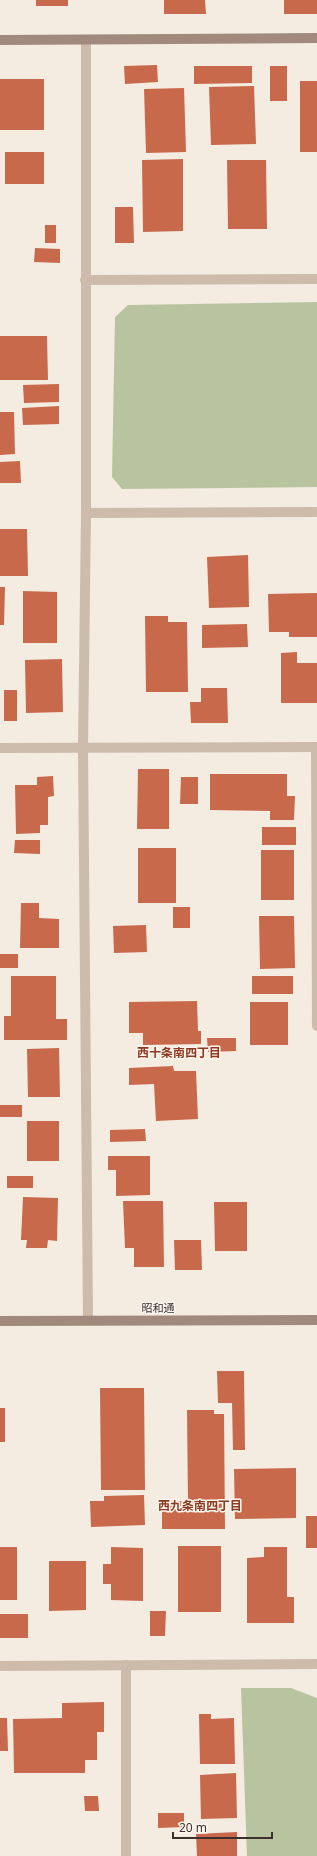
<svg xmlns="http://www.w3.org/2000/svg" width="317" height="1856" font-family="'Noto Sans','Noto Sans JP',sans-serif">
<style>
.green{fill:#b8c4a0}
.building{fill:#c8694b}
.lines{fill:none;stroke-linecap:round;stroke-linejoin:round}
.street{stroke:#cdbbac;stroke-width:10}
.secondary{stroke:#a18a7d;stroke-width:10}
.labels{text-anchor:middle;stroke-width:3;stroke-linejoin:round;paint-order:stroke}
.street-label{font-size:11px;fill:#3b302b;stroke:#fbf5ee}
.neighbourhood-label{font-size:12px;font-weight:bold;fill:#8c3b22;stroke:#fbf5ee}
</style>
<rect width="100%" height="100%" fill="#f4ebe1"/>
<!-- green -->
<g class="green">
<polygon points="317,302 317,487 122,489 112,477 115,317 128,305"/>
<polygon points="241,1688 291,1688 317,1698 317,1856 247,1856"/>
</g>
<!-- building -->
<g class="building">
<rect x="36" y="0" width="32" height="6"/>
<polygon points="164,0 205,0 206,14 164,14"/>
<rect x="284" y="0" width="33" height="14"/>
<polygon points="157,65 158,82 125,84 124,66"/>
<polygon points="194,66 252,66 252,83 194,84"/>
<rect x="270" y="66" width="17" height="35"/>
<rect x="0" y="79" width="44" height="51"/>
<rect x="300" y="81" width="17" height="71"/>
<polygon points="254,86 256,144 211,145 209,87"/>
<polygon points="184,88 186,152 146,153 144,89"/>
<rect x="5" y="152" width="39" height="32"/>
<polygon points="183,159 183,231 143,232 142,160"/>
<polygon points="227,160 266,160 267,229 228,229"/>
<polygon points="115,207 133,207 134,243 115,243"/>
<rect x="45" y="225" width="11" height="18"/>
<polygon points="35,248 60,249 60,263 34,262"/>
<polygon points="0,336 47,336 48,380 0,380"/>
<polygon points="59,384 59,402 24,403 23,385"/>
<polygon points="59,406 59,424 23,425 22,408"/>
<polygon points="0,412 14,412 15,454 0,455"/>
<polygon points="20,461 21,483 0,483 0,462"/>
<polygon points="0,529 27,529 28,576 0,576"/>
<polygon points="248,555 249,607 209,608 207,557"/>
<polygon points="0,587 5,587 4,625 0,625"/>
<polygon points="23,591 57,592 57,643 23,643"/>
<polygon points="317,593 317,637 289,637 289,632 269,632 268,594"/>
<polygon points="145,616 168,616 168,622 187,622 188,692 146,692"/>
<polygon points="247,624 248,647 202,648 202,625"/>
<polygon points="297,652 297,663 317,663 317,703 281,703 281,653"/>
<polygon points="62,659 63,712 26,713 25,660"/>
<polygon points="201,688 227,688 228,723 191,723 190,702 201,702"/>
<rect x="4" y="690" width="13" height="31"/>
<polygon points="138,769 169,769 169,829 137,829"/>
<polygon points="210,774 287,774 287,796 295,796 294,820 270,820 270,811 210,810"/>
<polygon points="53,776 54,796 48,797 48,825 40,825 40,833 16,834 15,785 37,785 37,777"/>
<polygon points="181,777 198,777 198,804 180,804"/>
<rect x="262" y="827" width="34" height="18"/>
<polygon points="15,840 40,840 40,854 14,853"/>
<rect x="138" y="848" width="38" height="55"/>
<rect x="261" y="850" width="33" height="50"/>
<polygon points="21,903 39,903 39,918 59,919 59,948 20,948"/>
<rect x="173" y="907" width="17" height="21"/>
<polygon points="259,916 294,916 295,968 260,969"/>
<polygon points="146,925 147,952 114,953 113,926"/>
<rect x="0" y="954" width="18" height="14"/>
<polygon points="11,976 56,976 56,1019 67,1019 67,1040 4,1040 4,1016 11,1016"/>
<rect x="252" y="976" width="41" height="18"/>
<polygon points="197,1001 198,1031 201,1031 201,1044 143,1045 143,1033 129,1033 129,1002"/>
<rect x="250" y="1002" width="38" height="43"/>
<polygon points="207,1038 236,1038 236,1051 208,1052"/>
<polygon points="59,1048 60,1097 28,1097 27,1049"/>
<polygon points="173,1066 174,1071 196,1071 198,1119 156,1121 154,1084 129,1085 129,1068"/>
<rect x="0" y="1105" width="22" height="12"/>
<rect x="27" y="1121" width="32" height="40"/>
<polygon points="145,1129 146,1141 110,1142 110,1130"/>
<polygon points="108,1156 150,1156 150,1195 116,1196 116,1170 108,1170"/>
<rect x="7" y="1176" width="26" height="12"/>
<polygon points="23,1197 58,1198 57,1241 48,1240 47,1248 26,1248 27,1240 21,1240"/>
<polygon points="123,1201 163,1201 164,1267 134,1267 134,1248 125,1248"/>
<polygon points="214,1202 247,1202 247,1251 215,1251"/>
<polygon points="174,1240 201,1240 202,1270 175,1270"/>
<polygon points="217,1371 244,1371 245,1450 233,1450 232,1403 218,1403"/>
<polygon points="100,1388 144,1388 145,1490 101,1490"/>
<rect x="0" y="1408" width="5" height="34"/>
<polygon points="187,1410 214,1410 214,1414 224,1414 225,1529 162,1529 162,1502 188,1501"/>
<polygon points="296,1468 296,1518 235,1519 234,1469"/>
<polygon points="144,1495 145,1525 91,1527 90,1501 104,1501 104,1496"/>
<rect x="306" y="1516" width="11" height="32"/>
<rect x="178" y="1546" width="43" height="66"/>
<rect x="0" y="1547" width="17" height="53"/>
<polygon points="111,1547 143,1548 143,1601 111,1600 111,1584 103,1584 103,1564 111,1564"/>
<polygon points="264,1547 287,1547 287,1597 294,1597 294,1623 247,1623 247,1558 264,1557"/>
<polygon points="49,1561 86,1561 86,1610 49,1611"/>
<polygon points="150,1611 166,1611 165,1636 150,1636"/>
<rect x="0" y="1614" width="28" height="24"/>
<polygon points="104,1702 104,1732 97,1732 97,1760 85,1760 85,1773 14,1773 13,1719 62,1718 62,1703"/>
<polygon points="199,1714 211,1714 211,1719 234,1718 235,1764 200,1764"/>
<polygon points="0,1718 7,1718 8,1751 0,1751"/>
<polygon points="236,1773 237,1818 201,1819 200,1775"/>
<polygon points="84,1796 98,1796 99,1811 85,1811"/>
<polygon points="158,1813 184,1813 184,1827 158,1828"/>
<polygon points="237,1832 237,1856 197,1856 196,1834"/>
</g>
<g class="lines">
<!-- street -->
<g class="street">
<polyline points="86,40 86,513 83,748 88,1320"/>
<polyline points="85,280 317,279"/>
<polyline points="86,513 317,512"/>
<polyline points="316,747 317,1026"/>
<polyline points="0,748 317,747"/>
<polyline points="126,1665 126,1856"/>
<polyline points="0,1666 317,1664"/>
</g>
<!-- secondary -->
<g class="secondary">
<polyline points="0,40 317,38"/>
<polyline points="0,1321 317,1320"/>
</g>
</g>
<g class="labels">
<!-- street labels -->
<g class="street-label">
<text x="158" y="1312">昭和通</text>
</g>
<!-- neighbourhood labels -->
<g class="neighbourhood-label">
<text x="179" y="1057">西十条南四丁目</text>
<text x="200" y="1510">西九条南四丁目</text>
</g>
</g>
<!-- scale -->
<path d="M173 1832v6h99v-6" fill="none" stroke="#3b302b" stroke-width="2"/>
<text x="179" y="1832" font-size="12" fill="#3b302b" stroke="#fbf5ee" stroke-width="3" paint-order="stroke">20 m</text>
</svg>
